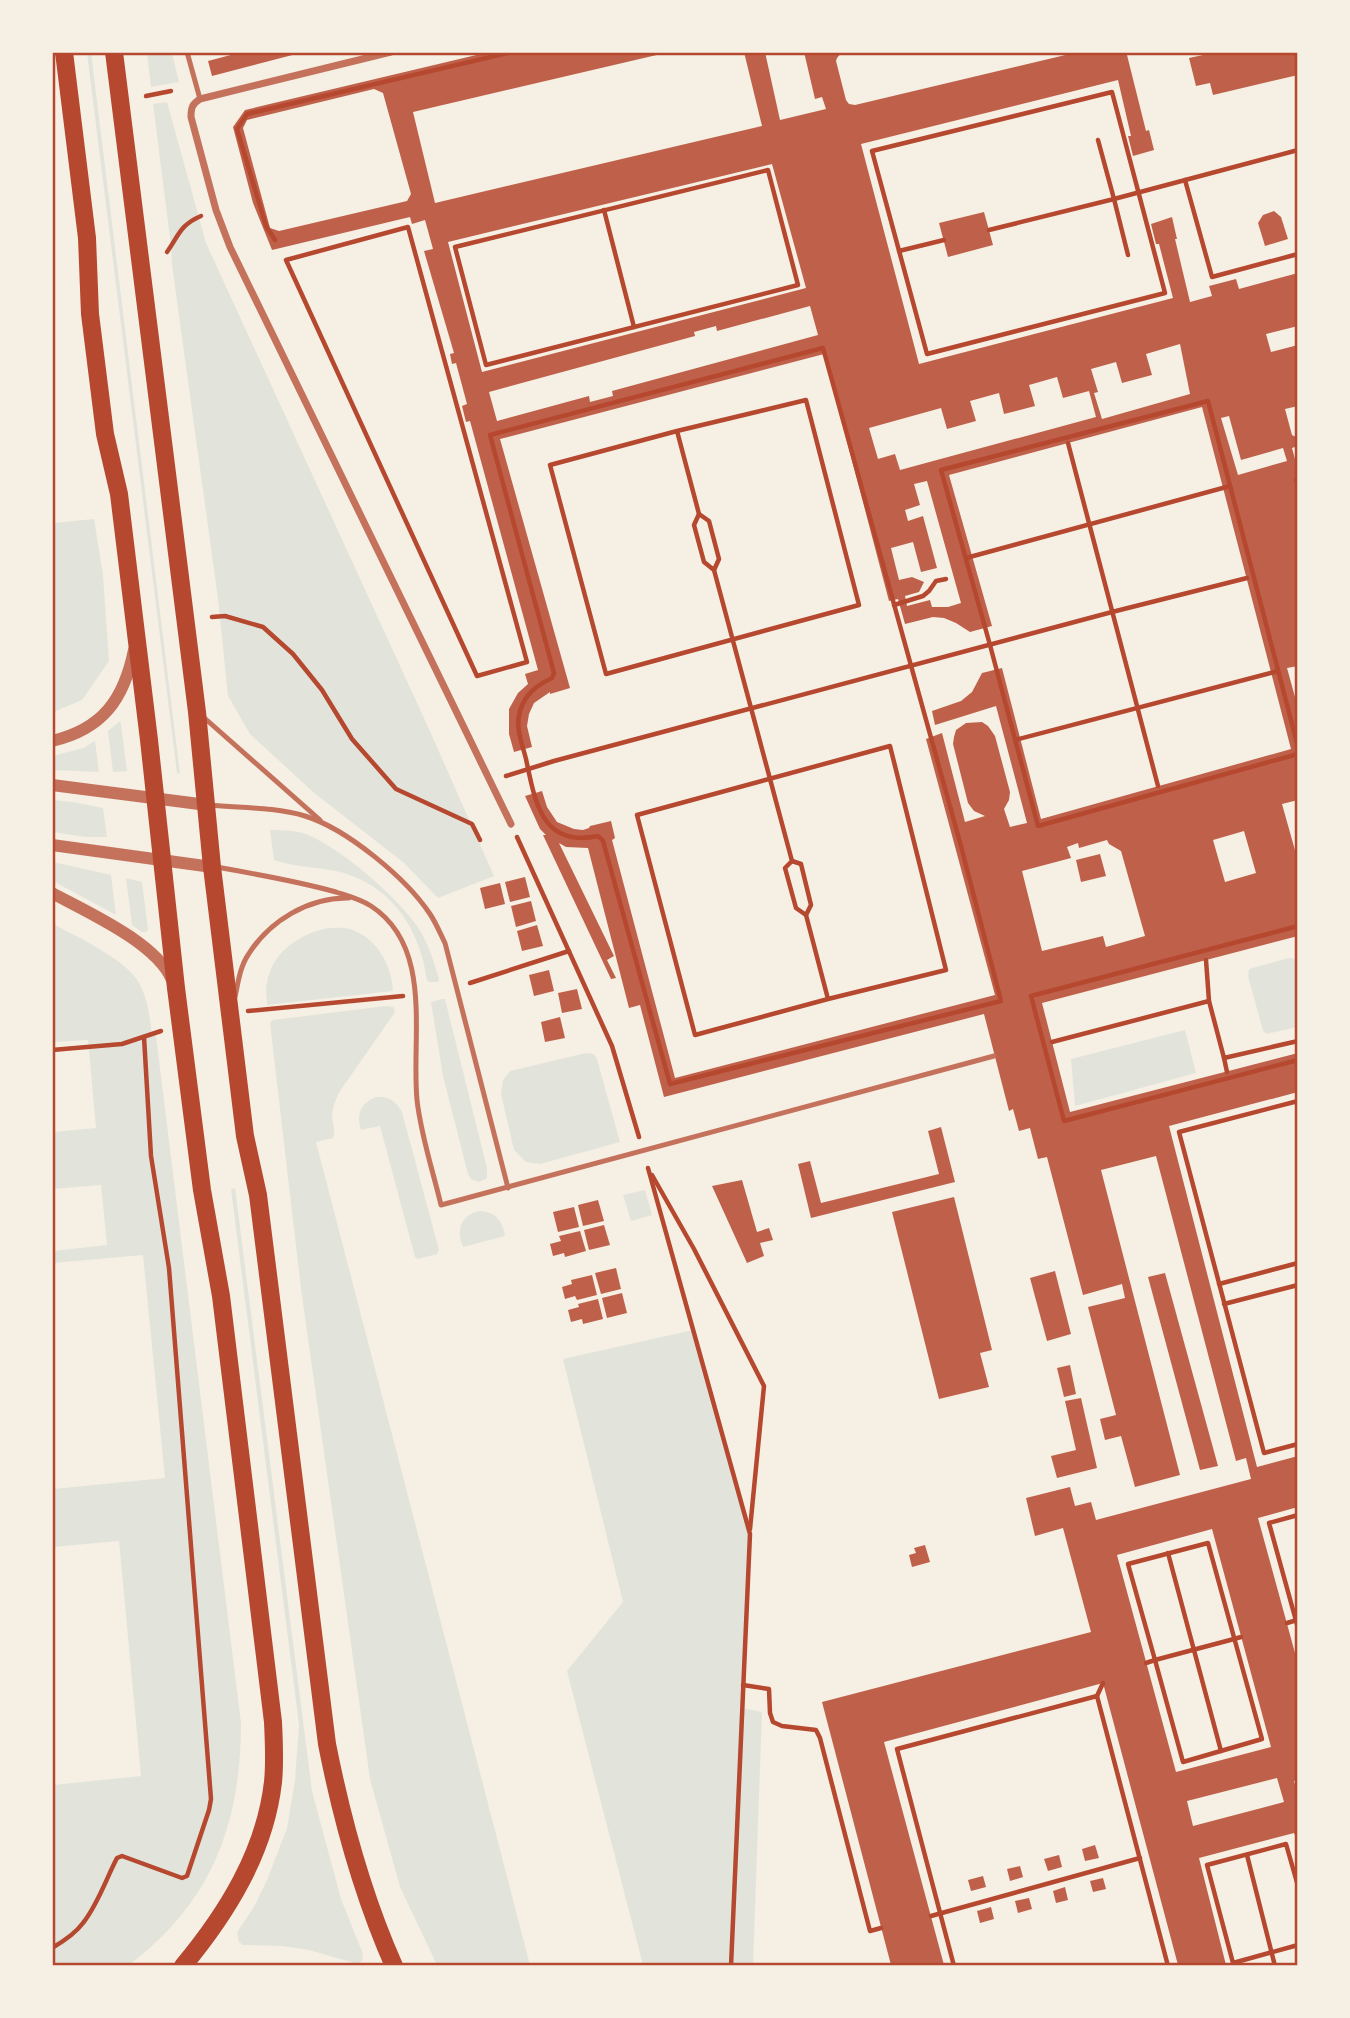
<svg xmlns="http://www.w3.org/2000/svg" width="1350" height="2018" font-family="Georgia,serif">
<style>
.green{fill:#e2e4dc}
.building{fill:#bf614a;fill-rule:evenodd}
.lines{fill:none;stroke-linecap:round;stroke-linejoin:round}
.path{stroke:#b5482f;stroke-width:4.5}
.service{stroke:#c5725c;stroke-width:5}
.minor{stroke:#c5725c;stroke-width:7}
.tertiary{stroke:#c5725c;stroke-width:12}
.primary{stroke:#b5482f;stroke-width:18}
.neatline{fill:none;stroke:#b5482f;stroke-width:2.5}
</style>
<rect width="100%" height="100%" fill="#f6efe4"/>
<!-- green -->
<g class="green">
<polygon points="87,53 91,53 180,774 177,773"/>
<polygon points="147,53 172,53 179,82 151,87"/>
<polygon points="167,102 206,243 429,729 494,876 438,898 404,863 313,792 250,734 228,696 218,599 172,265 171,246 153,104"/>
<polygon points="94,519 103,575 109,661 82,700 53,712 53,523"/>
<polygon points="120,721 121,724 127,771 113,772 108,731"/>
<polygon points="95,741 99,772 53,770 53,756 83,748"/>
<polygon points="53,800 73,802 103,808 107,837 85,837 53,832"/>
<path d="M270,830C281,830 292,830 303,833C338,845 399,898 419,929C429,945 434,962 439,979L438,982H429L427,980C420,931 394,888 344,873C321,867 297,868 274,860Z"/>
<polygon points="53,862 111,875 116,915 53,881"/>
<polygon points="126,878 142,882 148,930 146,932 142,932 132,925"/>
<path d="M53,924C77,937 126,959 139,983C148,999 150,1018 152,1036H156L241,1723C241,1825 211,1903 129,1965H53L52,1898L55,1897L52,1892L53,1785L141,1776L119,1541L53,1547V1489L165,1478L143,1255L53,1263V1251L107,1245L101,1185L53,1189V1132L96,1128L88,1040L53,1042Z"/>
<path d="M328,928C335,928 344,927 350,929C376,937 392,965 393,991L267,1005C267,997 265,989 267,982C273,951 300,934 328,928Z"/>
<polygon points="1289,958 1297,959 1297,1027 1267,1034 1263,1031 1248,976 1249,969"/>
<polygon points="442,999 445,999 487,1168 487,1178 479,1182 471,1179 468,1174 443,1076 431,1002"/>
<path d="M386,1006L393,1007L395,1011L393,1015L340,1091C336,1099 333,1106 332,1114C332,1123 336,1130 333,1138L316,1142L530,1965H437L400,1887L370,1779L301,1289L270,1023L273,1020Z"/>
<polygon points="1185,1030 1196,1073 1075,1106 1071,1059"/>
<polygon points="586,1053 594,1054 597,1059 620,1142 540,1164 526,1162 514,1150 501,1094 503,1080 510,1071"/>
<path d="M376,1097C389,1096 396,1101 402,1112L439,1250L437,1254L418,1259L415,1257L380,1126L361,1130C356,1114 361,1103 376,1097Z"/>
<polygon points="235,1188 312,1791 341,1899 363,1954 362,1961 358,1964 309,1950 282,1946 243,1945 239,1942 237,1932 254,1907 267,1880 287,1828 295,1780 299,1725 231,1189"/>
<polygon points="645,1190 652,1215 631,1221 623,1195"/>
<path d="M478,1211C495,1211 502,1220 505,1236L463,1247C456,1230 460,1217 478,1211Z"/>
<polygon points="693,1330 750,1534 742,1708 762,1712 753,1965 643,1965 567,1671 623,1602 563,1359"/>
</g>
<!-- building -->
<g class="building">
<polygon points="242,52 300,52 300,53 212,76 208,61"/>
<path d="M489,52L661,54L413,112L435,203L762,126L744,52H765L780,120L826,109L822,97L815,99L804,52H842L837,58L836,61L846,100L849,104L855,105L1078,52H1131L1127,55L1146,131L1149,130L1154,150L1133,156L1128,136H1131L1118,80L861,144L919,364L1173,298L1159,244H1156L1151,224L1172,217L1177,239H1175L1190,302L1212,296L1209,286L1236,279L1239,289L1298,273V326L1266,334L1271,352L1298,345V406L1285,409L1292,435L1298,438V446L1292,448L1295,459L1298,458V666L1287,668L1298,708V800L1282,804L1298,861V936L1042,1003L1070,1112L1298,1053V1092L1169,1126L1257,1467L1298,1456V1507L1258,1518L1298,1664V1781H1294L1298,1794V1842L1294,1833L1199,1858L1226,1965H1178L1103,1683L884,1742L944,1965H891L822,1702L1091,1632L1063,1528L1035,1536L1026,1498L1070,1487L1075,1506L1091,1502L1096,1520L1251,1479L1246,1458L1236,1461L1156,1156L1101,1170L1180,1475L1135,1487L1121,1436L1105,1440L1100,1419L1116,1415L1088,1307L1125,1298L1122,1284L1083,1295L1047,1157L1038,1159L1030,1128L1019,1131L1013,1109L1009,1111L984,1014L664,1097L640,1005L629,1008L588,848L566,847L559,843L614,956L607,960L616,978L611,979L543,835H546L540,829L525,796L542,791L547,807L557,822L574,829L583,830L589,828L590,826L611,821L615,838L612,840L675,1078L995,995L926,739L942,733L965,822L985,816L974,811L968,803L953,744L954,737L956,730L966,723L982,722L988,726L995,736L1010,792L1009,800L1004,809L1010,827L1027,823L996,706L935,725L932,711L961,701L972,692L982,673L1002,668L1041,819L1291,749L1202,407L949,475L992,626L970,632L956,623L944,618L933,617L905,624L898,599L889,601L824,354L500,439L570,688L550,694V692L534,703L529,714L527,726L532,747L514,752L509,734V709L518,693L528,684L525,674L538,670L470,421L466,422L462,406L467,404L456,363L452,364L450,354L454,353L424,251L433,249L425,220L412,224L410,217L272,250L253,203L233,127L245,110ZM374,89L383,93L411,194L407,201L279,231L270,228L243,128L247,120ZM772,164L806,288L482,372L448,242ZM810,306L818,335L612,391L613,396L590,402L589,396L497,421L489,392L695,336L694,332L716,326L717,331ZM1180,344L1190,394L1102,419L1094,393L1098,392L1091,369L1116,362L1122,383L1152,375L1146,354ZM1057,377L1063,398L1089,391L1096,417L900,470L895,454L878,459L869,428L941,408L947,429L976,421L970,401L999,393L1004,414L1035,406L1029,385ZM1229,416L1241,460L1283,448L1287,461L1238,475L1221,418ZM927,481L961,603L948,607H932L930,600L907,606L905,596L919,592L924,582L912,577L899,580L891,548L913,542L921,572L937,568L923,516L908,521L905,510L920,505L914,484ZM1244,831L1256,873L1225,882L1213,840ZM1107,840L1109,844L1121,851L1145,936L1106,947L1103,936L1042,951L1022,871L1071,858L1067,847L1078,843L1079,848ZM1212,1529L1271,1747L1176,1772L1117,1555ZM1277,1778L1284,1802L1193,1826L1187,1801Z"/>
<polygon points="1203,52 1298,52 1298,75 1213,95 1210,83 1196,86 1189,58 1203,55"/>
<polygon points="1274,211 1281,217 1288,239 1265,246 1258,223 1263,215"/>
<polygon points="984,212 993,245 948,257 939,223"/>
<polygon points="1100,854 1106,876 1081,882 1076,860"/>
<polygon points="525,877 530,897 510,902 505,882"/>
<polygon points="500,883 505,904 485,909 480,888"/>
<polygon points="531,901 536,921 516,927 511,906"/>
<polygon points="537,925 543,946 522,951 517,931"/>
<polygon points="549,970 554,991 534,996 529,975"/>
<polygon points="577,989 582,1009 562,1013 558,993"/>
<polygon points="560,1017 565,1038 545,1042 541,1022"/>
<polygon points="941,1127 955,1182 811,1218 798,1164 810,1161 821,1203 939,1174 928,1131"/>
<polygon points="742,1180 757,1232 769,1228 773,1240 760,1243 764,1256 747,1263 712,1186"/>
<polygon points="954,1197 992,1350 980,1353 989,1387 939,1399 892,1212"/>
<polygon points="598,1200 604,1221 583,1226 578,1205"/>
<polygon points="574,1207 579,1227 558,1232 553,1212"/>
<polygon points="604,1225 610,1245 589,1250 584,1230"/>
<polygon points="580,1231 586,1251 565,1257 564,1253 553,1256 550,1244 561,1241 559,1236"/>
<polygon points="616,1268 621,1289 601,1294 595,1273"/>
<polygon points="1055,1271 1071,1334 1047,1341 1030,1278"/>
<polygon points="1165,1273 1218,1466 1200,1470 1148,1277"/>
<polygon points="592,1275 597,1295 577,1300 575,1296 565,1299 562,1287 572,1284 571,1280"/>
<polygon points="622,1293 627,1313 607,1318 602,1298"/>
<polygon points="598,1299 603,1319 583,1324 582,1319 571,1322 568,1310 579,1307 578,1304"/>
<polygon points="1070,1365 1076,1394 1064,1397 1057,1368"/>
<polygon points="1081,1398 1097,1468 1057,1478 1051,1456 1076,1450 1065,1401"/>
<polygon points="925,1545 930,1562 912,1567 909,1555 916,1553 914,1548"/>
<polygon points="1095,1845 1099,1858 1085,1861 1082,1849"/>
<polygon points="1059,1855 1062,1867 1048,1871 1044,1859"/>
<polygon points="1020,1866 1023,1877 1010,1881 1007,1869"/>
<polygon points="983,1876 986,1887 971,1891 968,1880"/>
<polygon points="1103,1878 1106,1889 1093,1892 1090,1881"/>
<polygon points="1065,1887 1068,1900 1056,1903 1053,1891"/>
<polygon points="1029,1898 1032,1909 1018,1913 1015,1901"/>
<polygon points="991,1907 994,1919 980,1923 977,1911"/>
</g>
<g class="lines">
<!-- path -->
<g class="path">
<polygon points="1112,92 1165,293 927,354 872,151"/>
<polyline points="146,96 171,91"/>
<polygon points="768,170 798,285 486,365 455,247"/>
<polyline points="1185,180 1212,277 1298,254"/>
<polyline points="604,210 634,327"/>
<polygon points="408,227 527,662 477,676 286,260"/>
<polyline points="989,230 1114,199 1098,140"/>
<polyline points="275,240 266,226 237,129 247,114 512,52"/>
<polyline points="899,251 944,240"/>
<path d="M167,252C179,235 180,225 201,216"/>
<polyline points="1128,255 1114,199 1298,150"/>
<path d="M823,348L961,846L1001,1001L670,1084L603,841L598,836C542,848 535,802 526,759C522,743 515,728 520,711C525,694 537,685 552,678L554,673L490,435Z"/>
<polyline points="677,431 806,400 859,605 606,674 550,465 677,431 699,514 694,525 704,562 714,570 792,861 785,868 796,908 806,915 828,999 946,970 890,746 637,815 695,1035 828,999"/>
<polyline points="1068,443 1158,786"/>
<polyline points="1298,480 1296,480 1298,486"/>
<polyline points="699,514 709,521 719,559 714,570"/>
<polyline points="966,558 1230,486"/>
<polyline points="894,605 923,596 929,591 936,581 946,579"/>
<polyline points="212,617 225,616 263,627 293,654 322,690 352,739 396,789 472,824 480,840"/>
<polyline points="1015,740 1278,671"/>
<polyline points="1298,747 1208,401 941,470 990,645 1038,826 1298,754"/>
<polyline points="506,776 554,761 1112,612 1247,578"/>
<polyline points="517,837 612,1046 639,1137"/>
<polyline points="792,861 801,864 811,905 806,915"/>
<polyline points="1298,926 1031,996 1064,1121 1298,1060"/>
<polyline points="1206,960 1209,1001"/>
<polyline points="470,983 569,951"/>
<polyline points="248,1011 403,996"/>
<polyline points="1052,1042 1209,1001 1224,1058 1298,1041"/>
<polyline points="52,1050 122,1044 161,1031"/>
<polyline points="1224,1058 1227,1072"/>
<polyline points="1298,1101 1179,1132 1264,1453 1298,1444"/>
<polyline points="648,1168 750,1534 731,1966"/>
<polyline points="652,1175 694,1249 764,1386 750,1529"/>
<polyline points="1219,1284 1298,1263"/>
<polyline points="1224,1304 1298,1285"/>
<polyline points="1298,1515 1269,1523 1298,1628"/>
<polyline points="1168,1553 1221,1751"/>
<polyline points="1287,1623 1297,1620"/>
<polyline points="1146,1663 1155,1660 1183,1762 1262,1739 1208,1543 1128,1564 1155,1660 1234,1639 1241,1637"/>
<polyline points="743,1685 769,1689 770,1713 773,1722 782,1726 816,1730 820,1738 870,1931 881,1928"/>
<polyline points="1097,1696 1103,1683"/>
<polyline points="1247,1855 1275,1966"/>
<polyline points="1298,1886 1286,1844 1207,1865 1233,1963 1298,1945"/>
<polyline points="931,1916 1140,1858"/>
<path d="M52,1948C64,1941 75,1934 83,1923C98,1904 106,1879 117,1858L122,1856L182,1878L187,1876L209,1810L211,1799L169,1268L151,1156L144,1037"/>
<polyline points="954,1966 897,1749 1097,1696 1168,1966"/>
</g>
<!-- service -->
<g class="service">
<polyline points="187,52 200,99"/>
<polyline points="201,715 320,820"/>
<path d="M210,805C241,808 275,807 305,816C347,829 406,878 430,914C436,923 440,933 445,943L508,1188"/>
<path d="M216,867C256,874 297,881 336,892C348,896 360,899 371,906C434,947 411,1037 417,1100C421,1136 433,1171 441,1205L994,1056"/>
<path d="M235,997C238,983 240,967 248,955C269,921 309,897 349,898"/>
</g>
<!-- minor -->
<path class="minor" d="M391,52L200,99C192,104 191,108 191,117L216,210L230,247L511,824"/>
<!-- tertiary -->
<g class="tertiary">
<path d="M52,741C103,729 124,699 134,650"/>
<polyline points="52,785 207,805"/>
<polyline points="52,845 212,867"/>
<path d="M52,893C87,912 157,943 172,980"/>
</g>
<!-- primary -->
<g class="primary">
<path d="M64,52L87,238L90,314L105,434L119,494L149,740L176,988L202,1190L221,1296L273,1722C274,1742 275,1763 273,1782C265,1852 227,1913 183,1966"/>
<path d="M114,52L197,712L212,867L245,1136L258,1195L327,1744C342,1820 362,1894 394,1966"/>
</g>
</g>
<!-- border -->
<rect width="1350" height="2018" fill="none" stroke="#f6efe4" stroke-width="108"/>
<rect x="54" y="54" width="1242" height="1910" class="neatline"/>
</svg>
